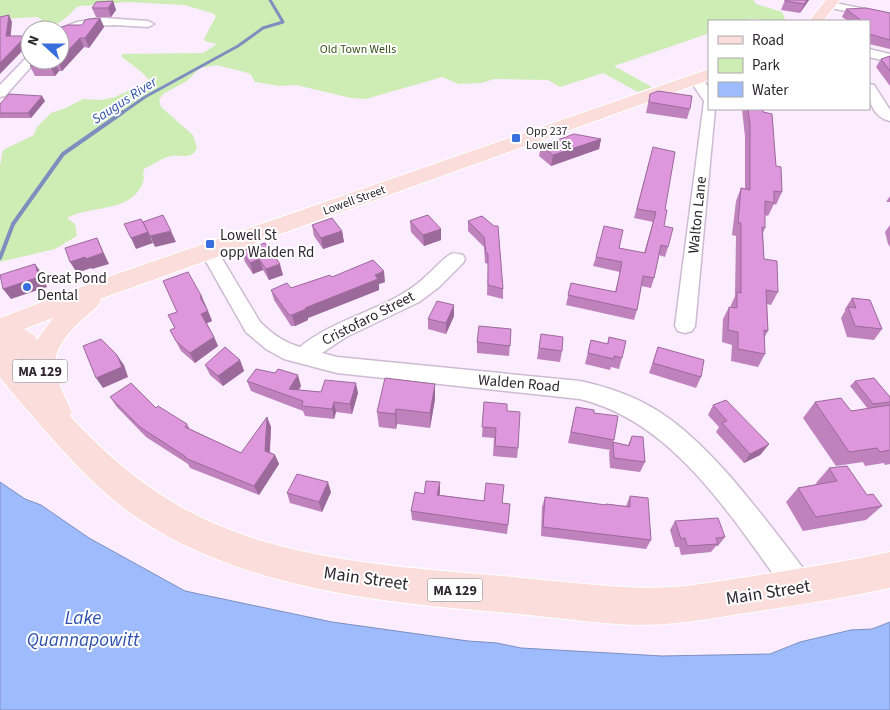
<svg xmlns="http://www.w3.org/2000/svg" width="890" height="710" font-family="'Source Sans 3',sans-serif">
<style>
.green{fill:#ceedb4}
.water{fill:#9ebcfd;stroke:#7c8fbf}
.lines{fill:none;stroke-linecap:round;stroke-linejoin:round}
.stream-far1{stroke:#7c8fbf;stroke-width:3}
.stream{stroke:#7c8fbf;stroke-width:4}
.minor-casing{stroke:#cdbbd1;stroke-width:3}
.major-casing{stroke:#fff;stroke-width:2}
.minor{fill:#fff;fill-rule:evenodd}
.major{fill:#fbdedc;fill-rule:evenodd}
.wall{fill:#bf82bd}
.shaded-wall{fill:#9b6a9a}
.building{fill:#de97dc;stroke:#9b6a9a}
.poi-dot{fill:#386edd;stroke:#fff;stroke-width:2}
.labels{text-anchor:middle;stroke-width:4;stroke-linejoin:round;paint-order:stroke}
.far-park-label{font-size:12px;fill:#385318;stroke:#fff}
.far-poi-label{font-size:12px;fill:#2d262f;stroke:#fff;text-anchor:start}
.far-street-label{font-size:12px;fill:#2d262f;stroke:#fff}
.far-water-label{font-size:14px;font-style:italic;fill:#2c50ab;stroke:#fff}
.shield{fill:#fff;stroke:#6c676d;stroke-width:1}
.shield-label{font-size:14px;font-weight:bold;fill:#2d262f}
.street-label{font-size:15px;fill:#2d262f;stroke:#fff}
.poi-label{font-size:15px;fill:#2d262f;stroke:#fff;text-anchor:start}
.near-street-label{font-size:18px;fill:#2d262f;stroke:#fff}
.near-water-label{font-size:19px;font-style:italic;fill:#2c50ab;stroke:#fff}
</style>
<rect width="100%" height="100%" fill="#fbecff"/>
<!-- green -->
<path class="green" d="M0,0H753L756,4L782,12L786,21L751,19L741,21H709L707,34L614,66L652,87L638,92L603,73L560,87L548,80L494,79L482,83L459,84L442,77L366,99L351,98L296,85L279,86L255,82L251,75L248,73L217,65L200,68L187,81L163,94L159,100L161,107L193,135L197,148C191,161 182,154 171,156C162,158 152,165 144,169L143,174L144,178C136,214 92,204 67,218L75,224L77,236L55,249L0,262V166L3,150L34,135L37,127L51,113L66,108L83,99L101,100L115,97L146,83L149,80C141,70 130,64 121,56L122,54L203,53L217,44L205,41L204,39L216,16L212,13L184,5L128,2L82,6L77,7C68,16 55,31 41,23V19L37,17L0,19Z"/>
<!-- water -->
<polygon class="water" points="0,482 25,499 41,505 89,538 185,591 332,622 468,641 497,643 521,648 662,656 770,654 800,642 851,630 872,629 890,622 890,710 0,710"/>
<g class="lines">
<!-- stream-far1 -->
<polyline class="stream-far1" points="122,113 145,97 238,46 263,28 283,22 270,0"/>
<!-- stream -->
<polyline class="stream" points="0,258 13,224 63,154 123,112"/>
<defs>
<g id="minor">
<polygon points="830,2 890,14 890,20 826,7 825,5 826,3"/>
<polygon points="103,18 148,21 154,24 148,27 115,25 92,26 60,37 60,30 57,30 77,22"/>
<polygon points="869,49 890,54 890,62 869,57"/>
<polygon points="27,57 30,57 30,60 37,60 5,96 0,97 0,85"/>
<polygon points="696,75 701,76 709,88 709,109 715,109 695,326 692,331 685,333 678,331 675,326 704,101 689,79"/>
<path d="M869,84L874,85L890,110V121C872,117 868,100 869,84Z"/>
<path d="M209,245L215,247L260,322C271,333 285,343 300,347C334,319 378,312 413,287C424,280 443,258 451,254C455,253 458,254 463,255L465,259L463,263L439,287L419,302L346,337L322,353L337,357L580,381C608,387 634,396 658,411C715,447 768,524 810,577L814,587L810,597L800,601L790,597C734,522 676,422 580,399L337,373L284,359L266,349L246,332L200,251L203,247Z"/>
</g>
<g id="major">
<polygon points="826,0 840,0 823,21 809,21"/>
<path d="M709,69V80L100,299L101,301L97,307C79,322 49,346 56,373C59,387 67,400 72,413L70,416C109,458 149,492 200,517C295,564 419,568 523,578C572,582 621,590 671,587C694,586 717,581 740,578C790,570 840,563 890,552V588C840,599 790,606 739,614C705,620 672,625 636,625C590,623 544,616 497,612C375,602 237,587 133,515C98,490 69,458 41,426C28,410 12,394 0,377V318L102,279ZM53,318L37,340L34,335L24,329Z"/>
</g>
</defs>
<!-- minor casing -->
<use href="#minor" class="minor-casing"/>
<!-- major casing -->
<use href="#major" class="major-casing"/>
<!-- minor -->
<use href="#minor" class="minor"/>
<!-- major -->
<use href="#major" class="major"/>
</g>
<!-- wall -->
<g class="wall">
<polygon points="785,0 809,0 800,13 781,10"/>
<polygon points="113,1 116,10 111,17 96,17 92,8"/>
<polygon points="846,9 890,13 890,49 869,44 869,21 848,21 842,17"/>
<polygon points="100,18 104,27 89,48 84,47 62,71 59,71 55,76 35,76 30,66 60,60 60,30 56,29 82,25"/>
<polygon points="890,56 890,86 876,67 881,59"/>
<polygon points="650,94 690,109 687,119 646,113"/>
<polygon points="45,101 31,118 0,118 0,104"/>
<polygon points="742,109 763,109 782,192 776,205 774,204 768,216 765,215 765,228 763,233 764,259 778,292 771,305 767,304 768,331 764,338 765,354 758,367 731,361 732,345 722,342 723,319 729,307 731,307 731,305 735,296 736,236 732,235 736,201 741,188 745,189 745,137"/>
<polygon points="601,139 599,149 551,166 539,156 541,146"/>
<polygon points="653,147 665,210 664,226 668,247 665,257 659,255 654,278 651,288 641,286 637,310 634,320 566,305 571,283 615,292 620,272 593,266 596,257 619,248 644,253 653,222 634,218"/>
<polygon points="890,196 890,202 886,202"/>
<polygon points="482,216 503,289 503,299 487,295 488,264 485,263 484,247 468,231 468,221"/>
<polygon points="410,221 441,229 441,240 424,246 411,232"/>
<polygon points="312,225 342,231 344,242 323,249 314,236"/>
<polygon points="890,225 890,247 888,244 885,232"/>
<polygon points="265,243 283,275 269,280 263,270 253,274 245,262 242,251"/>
<polygon points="332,277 385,282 379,284 379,290 308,318 308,320 295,326 291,326 274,300 271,290 291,288"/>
<polygon points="852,298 882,329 874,340 847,337 841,318 845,311 845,309"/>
<polygon points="206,306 212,321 207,323 214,337 218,346 195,363 181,351 170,330 175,328 168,315"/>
<polygon points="454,316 446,334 428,329 428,319"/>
<polygon points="511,329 509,356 477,353 477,342"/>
<polygon points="541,334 562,351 560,362 537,359"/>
<polygon points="609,337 622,358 619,369 611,367 610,370 585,364 591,340 607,344"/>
<polygon points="658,347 701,377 696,388 649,373"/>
<polygon points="240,360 244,371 223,386 210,375 205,365"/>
<polygon points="247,381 301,386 299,390 321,392 358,393 352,414 336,412 334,419 305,416 303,411 251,391"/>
<polygon points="855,381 890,397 890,464 885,465 884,463 865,466 863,462 836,466 803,418 815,402 851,411 868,409 850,386"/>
<polygon points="110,397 156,408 187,424 190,429 241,453 267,417 271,427 270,452 275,455 279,464 259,495 190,468 188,464 146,437 117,407"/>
<polygon points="435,399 430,428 397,424 396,429 379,427 377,412"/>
<polygon points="484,402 518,448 517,458 493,456 494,438 482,437"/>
<polygon points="713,405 769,444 762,453 760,455 744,463 716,432 719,427 708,415"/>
<polygon points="576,407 594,413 614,440 613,442 628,445 632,436 645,462 640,472 610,468 609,452 610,450 568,443"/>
<polygon points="829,468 882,506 866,520 803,531 786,502 798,488 817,484 816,483"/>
<polygon points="331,492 322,512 290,503 287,493"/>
<polygon points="440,492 439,495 502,503 508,525 507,534 412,520 411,511 424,494"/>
<polygon points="630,496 651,540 646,549 541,536 542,507 545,497 605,505 606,504 626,506"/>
<polygon points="675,521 725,537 718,546 716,546 711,552 681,555 679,547 675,547 670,530"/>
</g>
<!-- shaded-wall -->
<g class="shaded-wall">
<polygon points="807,0 809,0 800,13 804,4"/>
<polygon points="113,1 116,10 111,17 108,8"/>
<polygon points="9,15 12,22 10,43 6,36"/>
<polygon points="100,18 104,27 89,48 85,38"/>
<polygon points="24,36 29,44 0,74 0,63"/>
<polygon points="80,38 84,47 62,71 58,61"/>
<polygon points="54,61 59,71 55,76 50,66"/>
<polygon points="42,96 45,101 31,118 28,113"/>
<polygon points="601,139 599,149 551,166 553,155"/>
<polygon points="441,229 441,240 424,246 423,235"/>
<polygon points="171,231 176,242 155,247 150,236"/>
<polygon points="342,231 344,242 323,249 321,238"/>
<polygon points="148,232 153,243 136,249 131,238"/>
<polygon points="97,238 102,249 109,264 92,269 91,268 77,273 70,262"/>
<polygon points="259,259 263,270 253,274 250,263"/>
<polygon points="35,264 43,275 47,287 11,299 3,289"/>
<polygon points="280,264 283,275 269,280 266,269"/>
<polygon points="384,271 385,282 379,284 379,290 308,318 308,320 295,326 292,315 305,308"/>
<polygon points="200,297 202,297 206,306 204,307"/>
<polygon points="454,305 454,316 446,334 446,323"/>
<polygon points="208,311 212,321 205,324 201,314"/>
<polygon points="214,337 218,346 195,363 190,353"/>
<polygon points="117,355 124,365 128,377 103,388 96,378"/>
<polygon points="240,360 244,371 223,386 218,376"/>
<polygon points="298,375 301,386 293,398 289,389"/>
<polygon points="356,383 358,393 352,414 350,404"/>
<polygon points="435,384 435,399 430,428 430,413"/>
<polygon points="334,402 336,412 334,419 332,409"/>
<polygon points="396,409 397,424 396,429 395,414"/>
<polygon points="267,417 271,427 269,461 265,451"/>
<polygon points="769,444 760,455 744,463 750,454"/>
<polygon points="275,455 279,464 259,495 254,486"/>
<polygon points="328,482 331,492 322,512 319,502"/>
<polygon points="440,482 440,492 438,504 437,495"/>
</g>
<!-- building -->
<g class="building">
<polygon points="785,0 807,0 804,4 785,1"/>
<polygon points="113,1 108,8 92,8 96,2"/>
<polygon points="866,8 890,13 890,40 869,34 869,21 862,21 846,9"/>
<polygon points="9,15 6,36 24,36 22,38 25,37 0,63 0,17"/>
<polygon points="100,18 85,38 80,38 60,59 60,30 45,30 45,26 54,26 56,29 68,25 82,25 85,20 89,19"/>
<polygon points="890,56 890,71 881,59"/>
<polygon points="35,60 59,60 58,61 54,61 50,66 30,66"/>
<polygon points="658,91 692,96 690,109 649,102 650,94"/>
<polygon points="9,94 42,96 28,113 0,113 0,104"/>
<polygon points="748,109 763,109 763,112 772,114 776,166 781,167 782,192 774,191 774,203 765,201 765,228 762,227 764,259 777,261 778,292 766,290 768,331 764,330 765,354 738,349 738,332 728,330 729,307 737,308 737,292 741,293 741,223 738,223 741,188 750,190 750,125"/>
<polygon points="574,134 601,139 553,155 541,146"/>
<polygon points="653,147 675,152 665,210 667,210 664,226 673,228 668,247 661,245 654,278 643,276 637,310 568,295 571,283 616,292 622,262 596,257 604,226 623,230 619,248 645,253 656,212 637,209"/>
<polygon points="163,215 171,231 150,236 143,222"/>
<polygon points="428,215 441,229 423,235 410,221"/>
<polygon points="482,216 494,226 498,226 503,289 488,285 488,254 486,253 484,237 468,221"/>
<polygon points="332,218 342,231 321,238 312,225"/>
<polygon points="141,219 148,232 131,238 124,224"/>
<polygon points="97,238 103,253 86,259 85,257 70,262 65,248"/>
<polygon points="265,243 280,264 266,269 259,259 250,263 242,251"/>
<polygon points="373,260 384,271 375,275 378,279 305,308 306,309 292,315 289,315 271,290 287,283 291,288 330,275 332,277"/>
<polygon points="35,264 39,277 3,289 0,275"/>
<polygon points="188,272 202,297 200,297 208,311 201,314 214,337 190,353 176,341 170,330 175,328 168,315 177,312 163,281"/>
<polygon points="852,298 870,300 882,329 855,326 848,307 856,308"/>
<polygon points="437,301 454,305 446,323 428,319"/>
<polygon points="479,326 511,329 510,346 477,342"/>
<polygon points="541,334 563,337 562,351 539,348"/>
<polygon points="609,337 626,341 622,358 614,356 614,359 588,353 591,340 608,344"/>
<polygon points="101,339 117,355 122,367 96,378 83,346"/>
<polygon points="225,347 240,360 218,376 205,365"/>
<polygon points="658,347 704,360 701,377 653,363"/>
<polygon points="256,369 275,373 278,369 298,375 289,389 321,392 325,380 356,383 350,404 334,402 332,409 302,406 303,401 247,381"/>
<polygon points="385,378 435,384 430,413 396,409 395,414 377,412"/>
<polygon points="874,378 890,397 890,402 873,404 855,381"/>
<polygon points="131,383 156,408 158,406 187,424 185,427 241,453 267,417 265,451 275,455 254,486 185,458 186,457 140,427 110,397"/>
<polygon points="841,398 851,411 890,405 890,450 880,452 877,448 849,452 815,402"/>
<polygon points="726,400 769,444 766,446 750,454 722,423 727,421 713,405"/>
<polygon points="484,402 507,404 507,411 520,412 518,448 495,446 496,428 482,427"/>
<polygon points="576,407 594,410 594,413 618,416 614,440 571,432"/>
<polygon points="632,436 643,437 645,462 614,458 613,442 629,446"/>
<polygon points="847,466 867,495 873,494 882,506 816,517 798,488 837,481 829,468"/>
<polygon points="297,474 328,482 319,502 287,493"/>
<polygon points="426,481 440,482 437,495 484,501 486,483 504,485 502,503 510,504 508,525 411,511 415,492 424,494"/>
<polygon points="630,496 648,498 651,540 543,527 545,497 606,505 606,504 630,507"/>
<polygon points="718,518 725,537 716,538 718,544 687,546 685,538 681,539 675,521"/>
</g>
<!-- markers -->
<g class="poi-dot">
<rect x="511" y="133" width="10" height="10" rx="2.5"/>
<rect x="205" y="239" width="10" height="10" rx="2.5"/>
<circle cx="27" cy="287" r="5"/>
</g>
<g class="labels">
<!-- far-park labels -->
<g class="far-park-label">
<text x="358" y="53">Old Town Wells</text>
</g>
<!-- far-poi labels -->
<g class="far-poi-label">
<text x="526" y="135">Opp 237<tspan x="526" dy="14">Lowell St</tspan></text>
</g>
<!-- far-street labels -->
<g class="far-street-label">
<text transform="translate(354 200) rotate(-20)" y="4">Lowell Street</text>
</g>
<!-- far-water labels -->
<g class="far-water-label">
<text transform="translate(124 100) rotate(-33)" y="5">Saugus River</text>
</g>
<!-- shield labels -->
<g class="shield">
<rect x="12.5" y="359.5" width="55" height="23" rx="4"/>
<rect x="427.5" y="578.5" width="55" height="23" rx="4"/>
</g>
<g class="shield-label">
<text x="40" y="376">MA 129</text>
<text x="455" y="595">MA 129</text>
</g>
<!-- street labels -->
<g class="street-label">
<text transform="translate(697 215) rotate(-84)" y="5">Walton Lane</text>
<text transform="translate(368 318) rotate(-27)" y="5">Cristofaro Street</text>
<text transform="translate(519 383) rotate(5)" y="5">Walden Road</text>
</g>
<!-- poi labels -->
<g class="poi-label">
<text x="220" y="240">Lowell St<tspan x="220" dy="17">opp Walden Rd</tspan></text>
<text x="37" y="283">Great Pond<tspan x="37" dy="17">Dental</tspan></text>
</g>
<!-- near-street labels -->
<g class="near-street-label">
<text transform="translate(366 578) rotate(8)" y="6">Main Street</text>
<text transform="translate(768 592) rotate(-9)" y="6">Main Street</text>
</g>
<!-- near-water labels -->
<g class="near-water-label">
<text x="83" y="624">Lake<tspan x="83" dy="22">Quannapowitt</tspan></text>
</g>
</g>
<!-- legend -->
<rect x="708" y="20" width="162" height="90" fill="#ffffff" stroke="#aba8ac"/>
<rect x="718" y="36" width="25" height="8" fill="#fbdedc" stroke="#aba8ac"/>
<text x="752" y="45" font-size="15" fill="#2d262f">Road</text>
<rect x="718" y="58" width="25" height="15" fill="#ceedb4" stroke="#aba8ac"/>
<text x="752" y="70" font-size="15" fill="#2d262f">Park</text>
<rect x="718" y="82" width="25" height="15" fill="#9ebcfd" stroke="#aba8ac"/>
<text x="752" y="95" font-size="15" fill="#2d262f">Water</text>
<!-- north arrow -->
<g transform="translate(45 45) rotate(291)"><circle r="24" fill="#ffffff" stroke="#aba8ac"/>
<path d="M0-4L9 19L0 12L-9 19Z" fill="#386edd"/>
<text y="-8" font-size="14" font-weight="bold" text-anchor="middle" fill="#2d262f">N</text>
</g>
</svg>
